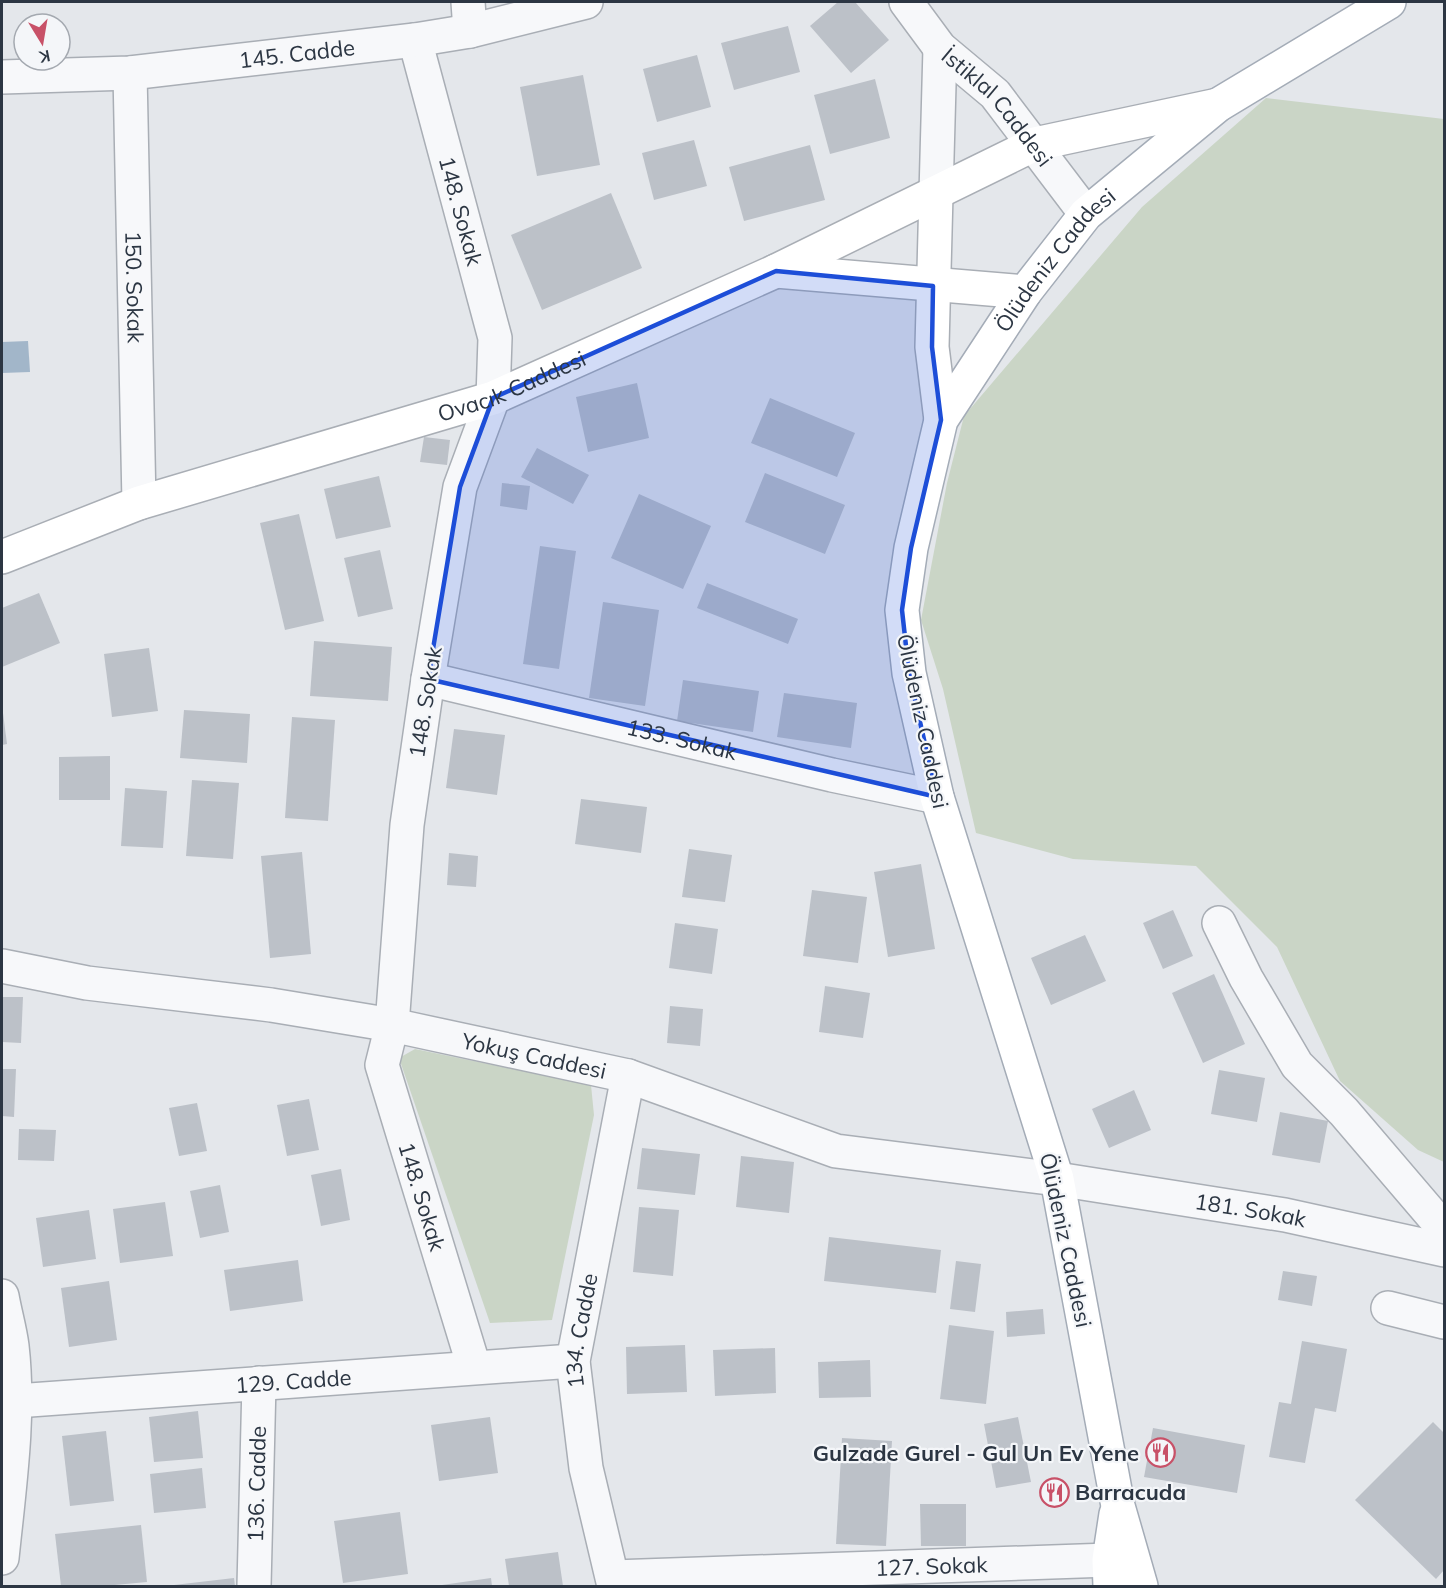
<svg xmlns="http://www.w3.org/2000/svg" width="1446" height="1588" font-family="Mulish,sans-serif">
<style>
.green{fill:#cad5c6}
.water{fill:#a2b6c9}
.building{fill:#bcc1c8}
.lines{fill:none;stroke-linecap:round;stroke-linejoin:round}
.minor-casing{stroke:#a9aeb5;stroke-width:36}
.tertiary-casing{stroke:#a9aeb5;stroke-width:36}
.secondary-casing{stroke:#a9aeb5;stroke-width:36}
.primary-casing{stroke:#a4acb7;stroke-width:36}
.minor{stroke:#f7f8fa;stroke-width:33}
.tertiary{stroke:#f7f8fa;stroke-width:33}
.secondary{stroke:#fff;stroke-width:33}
.primary{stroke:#fff;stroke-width:33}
.marked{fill:#1d4ed8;fill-opacity:0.2;stroke:#1d4ed8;stroke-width:4.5;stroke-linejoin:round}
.labels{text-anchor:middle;stroke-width:4.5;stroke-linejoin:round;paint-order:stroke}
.street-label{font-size:22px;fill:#2c3643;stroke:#f4f6f9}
.poi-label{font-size:22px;font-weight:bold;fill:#2c3643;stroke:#f4f6f9;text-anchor:end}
</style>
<rect width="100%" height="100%" fill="#e4e7eb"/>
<!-- green -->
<g class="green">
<polygon points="1266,98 1444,119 1444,1162 1418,1150 1340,1081 1277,947 1196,866 1073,859 976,833 943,689 921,620 947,483 964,416 1142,207"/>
<polygon points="415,1049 591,1085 594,1115 552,1320 490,1323 399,1058"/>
</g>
<!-- water -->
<polygon class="water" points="28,341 30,372 2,373 2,342"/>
<!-- building -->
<g class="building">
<polygon points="838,2 855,2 889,40 851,73 810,26"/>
<polygon points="788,26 800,72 734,90 721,43"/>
<polygon points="697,55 711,107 657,122 643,69"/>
<polygon points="583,75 600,165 537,176 520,87"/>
<polygon points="875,79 890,138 830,154 814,95"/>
<polygon points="694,140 707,186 654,200 642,153"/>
<polygon points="810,145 825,200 744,221 729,167"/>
<polygon points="611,193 642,268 542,310 511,235"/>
<polygon points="637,383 649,438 588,452 576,397"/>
<polygon points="770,398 855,433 837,477 751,443"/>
<polygon points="424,437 450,440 447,465 420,462"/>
<polygon points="537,448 589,475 573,504 521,477"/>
<polygon points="765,473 845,505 825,554 745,522"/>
<polygon points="379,476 391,527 336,539 324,489"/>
<polygon points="502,483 530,486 527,510 500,506"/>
<polygon points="639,494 711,526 683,589 611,558"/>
<polygon points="299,514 324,621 285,630 260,523"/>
<polygon points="540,546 576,551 559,669 523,664"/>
<polygon points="380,550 393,609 358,617 344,558"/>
<polygon points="707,583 798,619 788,644 697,608"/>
<polygon points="39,593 60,643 2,667 2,608"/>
<polygon points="603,602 659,610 645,706 589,698"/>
<polygon points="314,641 392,647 388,701 310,696"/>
<polygon points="149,648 158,711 112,717 104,654"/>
<polygon points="683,680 759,691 753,732 677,721"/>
<polygon points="784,693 857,703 851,748 777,737"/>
<polygon points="2,705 7,744 2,745"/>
<polygon points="184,710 250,714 247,763 180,758"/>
<polygon points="292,717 335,720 328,821 285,818"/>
<polygon points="454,729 505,735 497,795 446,788"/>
<polygon points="110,756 110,800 59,800 59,757"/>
<polygon points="192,780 239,783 233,859 186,856"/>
<polygon points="125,788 167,791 163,848 121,846"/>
<polygon points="581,799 647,807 641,853 575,844"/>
<polygon points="689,849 732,855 725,902 682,897"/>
<polygon points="302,852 311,954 270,958 261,856"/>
<polygon points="449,853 478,856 476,887 447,885"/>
<polygon points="921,864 935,949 888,957 874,872"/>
<polygon points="812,890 867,897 858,963 803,956"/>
<polygon points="1173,910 1193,956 1163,969 1143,923"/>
<polygon points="675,923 718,929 712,974 669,968"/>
<polygon points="1085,935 1106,981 1051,1005 1031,958"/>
<polygon points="1214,974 1245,1044 1203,1063 1172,993"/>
<polygon points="825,986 870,993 863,1038 819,1032"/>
<polygon points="2,997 23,997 21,1043 2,1042"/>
<polygon points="670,1006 703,1009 700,1046 667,1043"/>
<polygon points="2,1069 16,1069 14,1117 2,1116"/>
<polygon points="1219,1070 1265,1078 1257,1122 1211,1114"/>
<polygon points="1134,1090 1151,1130 1109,1148 1092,1109"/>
<polygon points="309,1099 319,1150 287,1156 277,1105"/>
<polygon points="197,1103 207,1151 179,1156 169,1108"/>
<polygon points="1280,1112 1328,1121 1320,1163 1272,1155"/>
<polygon points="19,1129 56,1130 54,1161 18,1160"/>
<polygon points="642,1148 700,1154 695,1195 637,1189"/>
<polygon points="741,1156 794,1162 789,1213 736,1207"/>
<polygon points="341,1169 350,1220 321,1226 311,1175"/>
<polygon points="220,1185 229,1232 200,1238 190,1191"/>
<polygon points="165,1202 173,1256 120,1263 113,1209"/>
<polygon points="639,1207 679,1210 673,1276 633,1272"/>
<polygon points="89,1210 96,1259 43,1267 36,1218"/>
<polygon points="829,1237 941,1250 936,1293 824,1281"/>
<polygon points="298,1260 303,1301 230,1311 224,1270"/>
<polygon points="956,1261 981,1264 975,1312 950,1309"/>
<polygon points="1283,1271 1317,1276 1312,1306 1278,1300"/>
<polygon points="109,1281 117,1340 69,1347 61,1288"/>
<polygon points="1043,1309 1045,1334 1007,1337 1006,1312"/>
<polygon points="949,1325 994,1331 986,1404 940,1399"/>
<polygon points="1302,1341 1347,1349 1336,1412 1315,1408 1305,1463 1269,1457 1279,1402 1291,1404"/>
<polygon points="685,1345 687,1392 627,1394 626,1347"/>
<polygon points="775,1348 776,1393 715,1396 713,1350"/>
<polygon points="870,1360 871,1397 819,1398 818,1362"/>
<polygon points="198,1411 203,1458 154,1462 149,1417"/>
<polygon points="490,1417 498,1473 439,1481 431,1425"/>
<polygon points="1018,1417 1031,1482 996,1488 984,1424"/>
<polygon points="1433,1422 1444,1433 1444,1570 1436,1579 1355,1500"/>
<polygon points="1153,1428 1245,1445 1237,1493 1144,1477"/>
<polygon points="106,1431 114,1501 70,1506 62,1436"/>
<polygon points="842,1438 892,1441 886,1546 836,1544"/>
<polygon points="202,1468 206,1508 154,1513 150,1474"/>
<polygon points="920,1504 966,1504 966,1546 921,1546"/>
<polygon points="400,1512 408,1574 343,1583 334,1521"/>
<polygon points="141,1525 147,1582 104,1586 61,1586 55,1534"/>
<polygon points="558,1552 563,1586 509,1586 505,1559"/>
<polygon points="234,1578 235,1586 174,1586 174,1585"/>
<polygon points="491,1578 492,1586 442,1586 442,1585"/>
</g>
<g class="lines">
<defs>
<g id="minor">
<polyline points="468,2 470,31"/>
<path id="s1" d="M415,40L495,338L493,398L460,487L428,679L407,825L392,1025L382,1065L474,1367"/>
<path id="s2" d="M130,73L139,503"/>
<path id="s3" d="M2,77L130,73L415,40L470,31L586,2"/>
<path id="s4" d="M428,679L832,775L937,797"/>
<polyline points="1219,923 1246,978 1297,1065 1344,1112 1444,1229"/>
<path id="s5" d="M1057,1179L1285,1215L1444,1250"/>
<polyline points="1388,1308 1444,1322"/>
<path id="s6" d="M2,1402L573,1361"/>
<path id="s7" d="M254,1586L259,1383"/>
<path id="s8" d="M614,1586L586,1468L573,1361L628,1076"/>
<path id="s9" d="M616,1586L613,1577L1109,1560"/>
</g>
<g id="tertiary">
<path id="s10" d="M906,2L940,48L995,94L1086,214"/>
<polyline points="936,194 940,48"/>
<path id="s11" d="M2,966L87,983L271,1005L392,1025L628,1076L836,1151L1057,1179"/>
<path d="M2,1296C5,1313 10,1330 12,1346C20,1416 9,1489 2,1558"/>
</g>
<g id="secondary">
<polyline points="936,194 932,347 941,420"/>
<polyline points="776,271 1025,292"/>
<path id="s12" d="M2,557L139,503L493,398L776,271L1035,144L1218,105"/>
</g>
<g id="primary">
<polyline points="1110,1586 1109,1560 1116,1514"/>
<path id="s13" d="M1141,1586L1118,1506L1057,1179L937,797L909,673L902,610L911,548L941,420L1025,292L1086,214L1218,105L1389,2"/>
</g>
</defs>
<!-- minor casing -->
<use href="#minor" class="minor-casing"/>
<!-- tertiary casing -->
<use href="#tertiary" class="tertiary-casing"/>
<!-- secondary casing -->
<use href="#secondary" class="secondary-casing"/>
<!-- primary casing -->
<use href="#primary" class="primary-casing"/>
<!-- minor -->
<use href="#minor" class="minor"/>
<!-- tertiary -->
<use href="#tertiary" class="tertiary"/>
<!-- secondary -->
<use href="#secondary" class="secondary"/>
<!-- primary -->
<use href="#primary" class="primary"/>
</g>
<!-- marked area -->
<path class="marked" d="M776,271L933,286L932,347L941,420L911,548L902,610L909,673L937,797L428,679L460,487L493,398Z"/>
<!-- icons -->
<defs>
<symbol id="restaurant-ring" viewBox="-11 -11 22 22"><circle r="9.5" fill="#f4f6f9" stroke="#c85168" stroke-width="1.5"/><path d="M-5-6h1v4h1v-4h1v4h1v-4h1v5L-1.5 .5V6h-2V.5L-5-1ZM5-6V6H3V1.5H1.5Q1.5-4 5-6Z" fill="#c85168"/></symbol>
</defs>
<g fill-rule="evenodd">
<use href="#restaurant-ring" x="1144" y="1436" width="33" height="33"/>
<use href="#restaurant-ring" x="1038" y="1476" width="33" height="33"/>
</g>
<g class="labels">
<!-- street labels -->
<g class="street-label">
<text dy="8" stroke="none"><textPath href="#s3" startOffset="296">145. Cadde</textPath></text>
<text dy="8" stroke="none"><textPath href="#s10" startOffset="140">İstiklal Caddesi</textPath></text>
<text dy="8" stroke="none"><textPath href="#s1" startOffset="177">148. Sokak</textPath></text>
<text dy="8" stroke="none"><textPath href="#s13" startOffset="1398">Ölüdeniz Caddesi</textPath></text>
<text dy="8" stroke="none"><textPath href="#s2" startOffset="214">150. Sokak</textPath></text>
<text dy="8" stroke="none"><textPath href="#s12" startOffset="538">Ovacık Caddesi</textPath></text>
<text transform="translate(425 702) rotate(-81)" y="8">148. Sokak</text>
<text transform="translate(923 721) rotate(78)" y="8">Ölüdeniz Caddesi</text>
<text dy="8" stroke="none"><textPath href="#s4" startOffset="261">133. Sokak</textPath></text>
<text dy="8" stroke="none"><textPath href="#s11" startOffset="540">Yokuş Caddesi</textPath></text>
<text dy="8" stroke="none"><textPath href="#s1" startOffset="1185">148. Sokak</textPath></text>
<text dy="8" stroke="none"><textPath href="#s5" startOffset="196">181. Sokak</textPath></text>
<text transform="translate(1066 1240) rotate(78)" y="8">Ölüdeniz Caddesi</text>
<text dy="8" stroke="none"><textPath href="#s8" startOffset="260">134. Cadde</textPath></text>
<text dy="8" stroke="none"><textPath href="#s6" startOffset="292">129. Cadde</textPath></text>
<text dy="8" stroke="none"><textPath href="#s7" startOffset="102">136. Cadde</textPath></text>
<text dy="8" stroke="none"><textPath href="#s9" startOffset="328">127. Sokak</textPath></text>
</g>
<!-- poi labels -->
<g class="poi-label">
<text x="1139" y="1461">Gulzade Gurel - Gul Un Ev Yene</text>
<text x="1075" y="1500" text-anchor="start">Barracuda</text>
</g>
</g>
<!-- border -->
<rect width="1446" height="1588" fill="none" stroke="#2c3643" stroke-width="6"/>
<!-- north arrow -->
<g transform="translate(42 42) rotate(169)"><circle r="28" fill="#f4f6f9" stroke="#a4a9b0" stroke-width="1.5"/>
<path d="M0-4.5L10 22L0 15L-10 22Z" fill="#c85168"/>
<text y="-9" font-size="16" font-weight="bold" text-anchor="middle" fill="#2c3643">K</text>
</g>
</svg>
